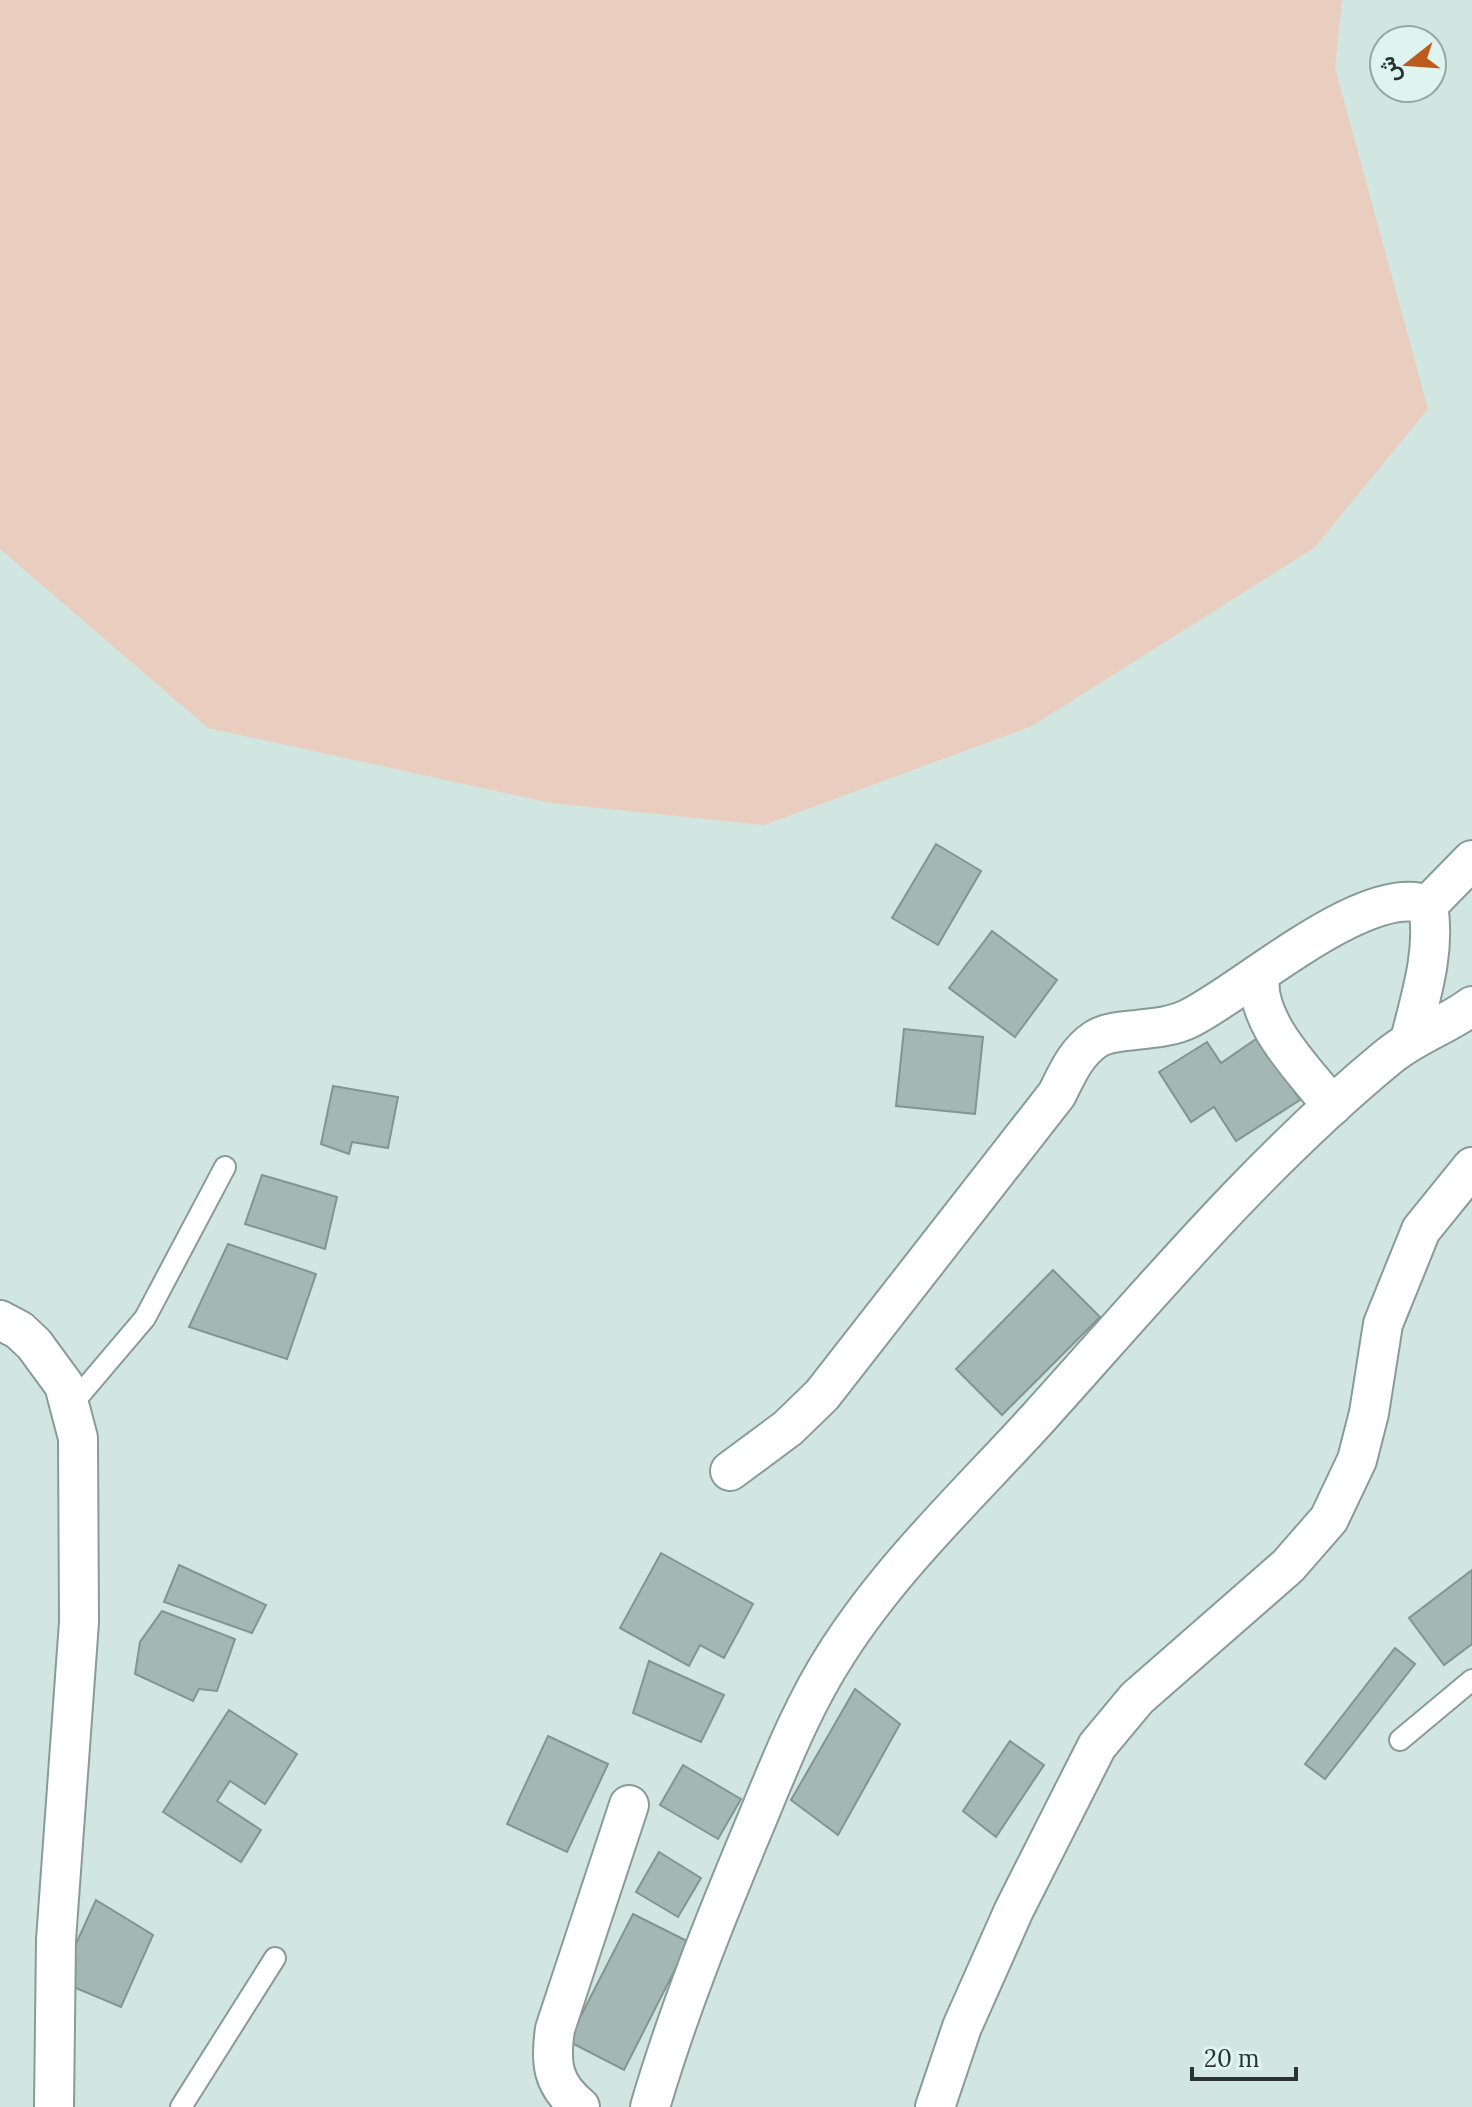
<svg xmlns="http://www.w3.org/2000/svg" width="1472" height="2107" font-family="Lora,Vazirmatn,serif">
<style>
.green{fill:#e9cdbf}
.building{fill:#a3b7b3;stroke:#829591;stroke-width:2}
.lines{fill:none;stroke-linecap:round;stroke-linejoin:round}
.service-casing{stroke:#889c97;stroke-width:24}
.minor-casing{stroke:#889c97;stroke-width:42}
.service{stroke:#fff;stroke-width:20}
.minor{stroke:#fff;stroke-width:38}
</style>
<rect width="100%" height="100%" fill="#d1e6e1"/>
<!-- green -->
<polygon class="green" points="0,0 1342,0 1335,68 1428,409 1314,548 1032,726 764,825 551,803 208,728 0,549"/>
<!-- building -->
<g class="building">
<polygon points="936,844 981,871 938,945 892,918"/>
<polygon points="992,931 1057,980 1015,1037 949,988"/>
<polygon points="904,1029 983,1037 975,1114 896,1106"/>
<polygon points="1259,1037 1300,1100 1236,1141 1214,1107 1191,1122 1159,1072 1207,1042 1221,1063"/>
<polygon points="333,1086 398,1097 388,1148 352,1142 349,1154 321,1144"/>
<polygon points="262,1175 337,1197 325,1249 245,1224"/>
<polygon points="228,1244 316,1274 287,1359 189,1327"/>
<polygon points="1053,1270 1100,1317 1002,1415 956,1369"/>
<polygon points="661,1553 753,1604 724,1658 700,1645 689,1666 620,1628"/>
<polygon points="179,1565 266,1605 252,1633 164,1602"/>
<polygon points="1472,1570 1472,1644 1444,1665 1409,1618"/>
<polygon points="162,1611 235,1639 217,1691 199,1689 193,1701 135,1674 140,1642"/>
<polygon points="1395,1648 1415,1664 1325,1779 1305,1764"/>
<polygon points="649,1661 724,1695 701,1742 633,1713"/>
<polygon points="855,1689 900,1724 838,1835 791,1800"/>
<polygon points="229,1710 297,1754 265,1804 230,1781 217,1801 261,1830 241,1862 163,1812"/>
<polygon points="548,1736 608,1764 567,1852 507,1824"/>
<polygon points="1010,1741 1044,1765 996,1837 963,1811"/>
<polygon points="683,1765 741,1799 718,1839 660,1805"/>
<polygon points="659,1852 701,1878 678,1917 636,1892"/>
<polygon points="96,1900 153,1935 121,2007 59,1981"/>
<polygon points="633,1914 689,1942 624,2070 568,2041"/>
</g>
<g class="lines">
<defs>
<g id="service">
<polyline points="72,1404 145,1318 225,1167"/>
<polyline points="1400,1740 1472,1680"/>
<polyline points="181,2107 275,1958"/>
</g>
<g id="minor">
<polyline points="1428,905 1472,860"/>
<path d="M1260,974C1253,1022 1305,1070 1332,1106"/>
<polyline points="0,1320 19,1330 34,1344 64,1385 78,1438 79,1622 56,1940 54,2107"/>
<path d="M730,1471L788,1428L822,1395L1057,1094C1067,1074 1076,1052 1096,1039C1116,1026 1159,1034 1190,1018C1246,990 1367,881 1428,905C1436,950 1421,996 1410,1040"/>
<path d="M580,2107C552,2084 550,2063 555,2029L629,1805"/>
<path d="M650,2107C678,2012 715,1920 753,1829C778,1769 802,1706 838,1651C894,1564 970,1493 1040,1416C1151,1293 1259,1163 1388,1057C1414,1035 1445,1026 1472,1006"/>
<polyline points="935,2107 962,2027 1014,1910 1097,1746 1137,1698 1288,1566 1329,1519 1357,1460 1369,1413 1383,1324 1421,1230 1472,1167"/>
</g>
</defs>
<!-- service casing -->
<use href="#service" class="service-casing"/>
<!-- minor casing -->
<use href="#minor" class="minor-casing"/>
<!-- service -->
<use href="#service" class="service"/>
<!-- minor -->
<use href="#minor" class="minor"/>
</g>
<!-- north arrow -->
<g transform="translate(1408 64) rotate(253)"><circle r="38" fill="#def4ef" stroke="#96a7a3" stroke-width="2"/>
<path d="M0-6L14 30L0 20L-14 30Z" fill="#bd5b1e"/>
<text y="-12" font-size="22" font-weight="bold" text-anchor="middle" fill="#2b3331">ش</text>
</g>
<!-- scale -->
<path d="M1192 2067v12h104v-12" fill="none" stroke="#2b3331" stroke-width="4"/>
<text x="1204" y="2067" font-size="24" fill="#2b3331" stroke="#def4ef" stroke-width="6" paint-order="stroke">20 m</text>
</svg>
